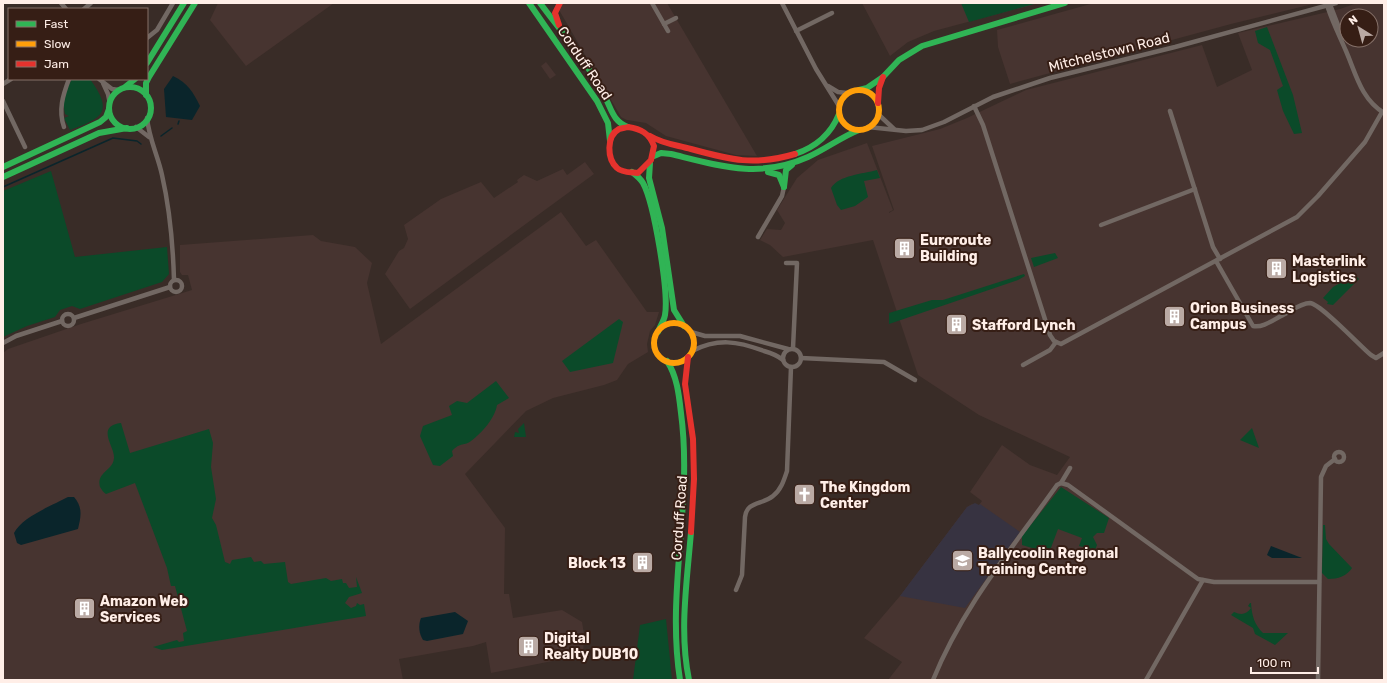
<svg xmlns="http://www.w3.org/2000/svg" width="1387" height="683" font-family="Rubik,sans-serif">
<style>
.industrial{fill:#473430;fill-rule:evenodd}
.education{fill:#373341}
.green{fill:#0b4a29}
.water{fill:#0a252b}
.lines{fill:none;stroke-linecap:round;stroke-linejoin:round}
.stream{stroke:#0a252b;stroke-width:1.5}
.street{stroke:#726863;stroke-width:4.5}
.fast{stroke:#30b455;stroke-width:6}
.slow{stroke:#ff9f0a;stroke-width:6}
.jam{stroke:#e5322d;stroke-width:6}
.labels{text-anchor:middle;stroke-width:4;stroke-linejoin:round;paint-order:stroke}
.street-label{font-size:14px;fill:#ffeee7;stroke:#361e15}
.poi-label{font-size:14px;font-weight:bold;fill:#ffeee7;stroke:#361e15;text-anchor:start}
</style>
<rect width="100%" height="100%" fill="#392c27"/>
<!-- industrial -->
<g class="industrial">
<polygon points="218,3 334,3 246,66 210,20"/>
<polygon points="555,3 667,3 757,156 736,155 666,136 646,123 627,120 621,117"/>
<polygon points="862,3 1039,3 934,31 908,42 890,56"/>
<polygon points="1094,3 1317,3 1231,24 1010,84 998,47 997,30"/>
<path d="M1357,3H1384V680H888L902,662L864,638L900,596L967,507L972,504L979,505L982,501L970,492L1002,445L1030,465L1057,475L1070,457L979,415L918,375L873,240L783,257L770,245L760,240L767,229L781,230L785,223L777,210L797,178L818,160L867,143L893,210L889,212V215V213L894,210L872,146L940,129L967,118L1026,90L1202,45L1217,87L1252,70L1238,33L1340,9ZM1347,16H1371V40H1347Z"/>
<polygon points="546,62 556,75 550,79 541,66"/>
<polygon points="585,162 594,174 410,309 385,274 399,251 404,248 408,239 404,225 441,199 481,182 494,198 518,182 517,180 524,175 537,181 563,169 567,175"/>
<polygon points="561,212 586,246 596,240 647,312 659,312 655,325 650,331 647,344 648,352 628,364 617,380 604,385 553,398 526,411 465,474 505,528 504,594 509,594 513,618 562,610 582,622 584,634 583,655 491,673 486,642 473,646 399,659 403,680 3,680 3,353 8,349 81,324 192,290 188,275 182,275 180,272 180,245 313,235 321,241 355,247 372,263 367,283 381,344"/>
</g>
<!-- education -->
<polygon class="education" points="975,503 979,505 980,504 1020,532 965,608 900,596 967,507"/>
<!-- green -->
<g class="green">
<polygon points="961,3 1038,3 969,22"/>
<polygon points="1267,27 1293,95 1302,133 1294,134 1283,111 1277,90 1283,86 1270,50 1258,43 1255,31"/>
<path d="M72,79H90C114,112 103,118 70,130L64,118L69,116L65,114C62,100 65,91 72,79Z"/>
<path d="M877,170L880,178L864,181L868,197L855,206L841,210L837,205L831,188C839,175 863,174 877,170Z"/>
<polygon points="51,171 75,257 167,247 169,274 162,282 80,309 72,306 60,310 55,317 27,326 3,337 3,191"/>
<polygon points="1055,253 1058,258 1034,267 1031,258"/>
<polygon points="1024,274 1025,276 1018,280 889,324 889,313 932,300 943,300"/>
<polygon points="1355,275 1359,279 1333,305 1327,304 1328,302 1323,298 1333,287"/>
<polygon points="619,319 623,322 613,363 570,372 562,361"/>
<path d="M496,381L509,398L497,405C495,418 482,433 471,441C465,446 460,442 452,451L453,456L440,466L433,465L420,436L423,426L452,415L449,406L457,401L467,403Z"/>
<path d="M121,423L130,453L209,429L213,443L211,467L216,499L212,518L216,525L225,562L230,564L232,560L251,557L254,562L261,561L264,564L285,562L288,582L291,584L326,578L331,581L342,579L343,583H346L349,588L357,587L356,577L362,593L349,597L345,603L351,608L356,606L357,603L360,605L364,604L366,616L162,650L153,647L177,640L179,642L184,641L183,633L187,631L175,586H171L167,568L135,483L106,494C103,492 102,490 100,487C96,472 113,471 114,458C115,447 95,426 121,423Z"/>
<polygon points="524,423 526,437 514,437 515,432 519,433 518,429"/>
<polygon points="1252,428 1259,448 1240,440"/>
<polygon points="1061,487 1109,518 1104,533 1097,533 1093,537 1097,545 1095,550 1079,546 1082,538 1058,529 1049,553 1022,545 1022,536"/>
<path d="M1323,525H1325L1326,539L1329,544L1352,568C1347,576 1338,579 1328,579L1322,573Z"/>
<path d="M1250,603H1251C1252,616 1254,624 1263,633H1288L1275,645L1255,634L1253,628L1231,615L1234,612C1241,615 1246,615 1251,608L1248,606Z"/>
<polygon points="666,619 672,680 633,680 640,625"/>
</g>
<!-- water -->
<g class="water">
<path d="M173,76C188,83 193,92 200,106L192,120L166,117L164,89Z"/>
<path d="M68,497H74C83,507 81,517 78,529L21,545L17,543L14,533C22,517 53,505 68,497Z"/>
<polygon points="1271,546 1302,558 1272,558 1267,555"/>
<path d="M455,612L468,621L463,634L427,641L423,640C419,634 418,625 421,618Z"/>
</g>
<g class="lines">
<!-- stream -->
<g class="stream">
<polyline points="178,124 179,121"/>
<polyline points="161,136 172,128"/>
<polyline points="3,187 113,138 137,141 141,144"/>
</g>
<!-- street -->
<g class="street">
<polyline points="61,3 66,9"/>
<polyline points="652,3 668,31"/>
<polyline points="782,3 816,69 839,106"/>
<path d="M1329,5L1328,8C1333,23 1340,37 1346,51C1356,74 1361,99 1384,113"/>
<polyline points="1329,5 1331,7 1343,38"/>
<polyline points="84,9 91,3"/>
<polyline points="664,24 676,18"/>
<polyline points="796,31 832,13"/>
<polyline points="147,38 157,30 173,3"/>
<polyline points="99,79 112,89 119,90"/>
<polyline points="103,83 108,94 110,104"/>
<polyline points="3,84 11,79"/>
<polyline points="828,86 838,92 847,93"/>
<polyline points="3,101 25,147"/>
<polyline points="974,106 983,125 1050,335 1054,341 1061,344 1297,217 1318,196 1365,142 1382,112"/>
<polyline points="1170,111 1213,247 1220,259"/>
<polyline points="878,114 894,129"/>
<path d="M147,118C149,139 158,156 162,175C170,210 173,245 174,280"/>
<path d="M64,127C58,110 63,95 69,79"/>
<polyline points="136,127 149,137"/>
<polyline points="868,127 906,131 922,130 944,122 993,97 1050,78 1175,47 1336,3"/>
<polyline points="1101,225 1195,189"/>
<polyline points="758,237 782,196 784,187"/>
<path d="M1216,261L1253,326C1263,328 1273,320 1281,316C1289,312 1301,303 1310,303C1321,304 1360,346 1371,355L1376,358L1384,353"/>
<polyline points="786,263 797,263 793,348"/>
<circle cx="176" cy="286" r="6"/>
<circle cx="68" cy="320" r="6"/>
<polyline points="74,318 170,287"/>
<polyline points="691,332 705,336 740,336 788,349"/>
<polyline points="3,343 16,336 62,321"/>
<circle cx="792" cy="358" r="9"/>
<path d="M692,351C718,338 737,341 764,351C771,353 777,355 783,360"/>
<polyline points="801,358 884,362 915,380"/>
<polyline points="1023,365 1050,350 1056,342"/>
<circle cx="1339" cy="457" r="5"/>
<polyline points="1061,483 1068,485 1198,579 1214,582 1319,582"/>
<path d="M736,590L742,575L745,517C747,501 762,505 773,496C781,490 784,480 787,471L791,367"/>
<path d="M933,680C963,606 1011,550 1057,485L1061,483L1070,468"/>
<polyline points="1146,680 1203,580"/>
<polyline points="1318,680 1321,477 1326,466 1335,459"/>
</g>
<!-- fast -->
<g class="fast">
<polyline points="529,3 597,101 608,123 610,141"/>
<path d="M540,3C563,34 589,64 606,99C612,111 614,122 628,127"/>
<polyline points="147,63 184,3"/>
<polyline points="125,87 135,79"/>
<circle cx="130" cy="108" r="21"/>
<polyline points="859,90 867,88 883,77 899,60 922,46 1065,3"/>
<polyline points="146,95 146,83 149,77 195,3"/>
<path d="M795,154C816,147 831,134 839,114"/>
<path d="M654,156L661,153L671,154C720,166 759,179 808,157C826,149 841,137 859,130"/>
<polyline points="650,163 649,178 662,228 674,310 684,326"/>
<polyline points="3,167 100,122 106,117 109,109"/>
<path d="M632,172C636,175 640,178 643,183C654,203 669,292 665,315C664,321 660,326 658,332"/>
<polyline points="768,172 779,175 784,187"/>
<polyline points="3,177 99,133 127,128"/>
<polyline points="784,187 786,170 792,165"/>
<path d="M667,361C677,376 679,395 681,413C693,503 666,591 680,680"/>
<path d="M689,680C679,631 687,582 691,532"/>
</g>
<!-- slow -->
<g class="slow">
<circle cx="859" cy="110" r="20"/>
<circle cx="674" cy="343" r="20"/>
</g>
<!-- jam -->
<g class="jam">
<polyline points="559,25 555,13 560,3"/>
<polyline points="878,103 879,88 883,77"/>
<path d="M628,127C641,129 649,133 654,146L651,160L638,173C631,172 622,173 617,168C607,159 606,136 619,129C621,128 625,128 628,127Z"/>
<path d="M650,136C663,144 677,145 691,149C731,160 754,166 795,154"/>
<polyline points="688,357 685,384 693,439 694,479 691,532"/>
</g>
</g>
<!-- icons -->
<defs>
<symbol id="building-square" viewBox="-11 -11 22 22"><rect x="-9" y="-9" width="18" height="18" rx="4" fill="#baaaa4" stroke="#361e15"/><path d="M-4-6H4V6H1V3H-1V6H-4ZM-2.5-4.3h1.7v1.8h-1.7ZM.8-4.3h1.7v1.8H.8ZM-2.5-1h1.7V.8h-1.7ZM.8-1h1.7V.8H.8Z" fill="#fff"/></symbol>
<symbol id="church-square" viewBox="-11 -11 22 22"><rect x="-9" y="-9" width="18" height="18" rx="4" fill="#baaaa4" stroke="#361e15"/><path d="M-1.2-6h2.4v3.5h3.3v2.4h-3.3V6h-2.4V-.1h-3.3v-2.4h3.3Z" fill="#fff"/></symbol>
<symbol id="university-square" viewBox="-11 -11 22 22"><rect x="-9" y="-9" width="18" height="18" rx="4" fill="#baaaa4" stroke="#361e15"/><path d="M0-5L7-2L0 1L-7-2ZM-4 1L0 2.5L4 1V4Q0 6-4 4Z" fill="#fff"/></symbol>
</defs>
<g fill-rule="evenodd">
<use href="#building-square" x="892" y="236" width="25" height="25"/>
<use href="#building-square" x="1264" y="256" width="25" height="25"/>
<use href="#building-square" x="1162" y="304" width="25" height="25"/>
<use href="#building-square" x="944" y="312" width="25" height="25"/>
<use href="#church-square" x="792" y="482" width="25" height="25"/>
<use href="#university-square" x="950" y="548" width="25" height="25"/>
<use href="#building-square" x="630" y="550" width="25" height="25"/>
<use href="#building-square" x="72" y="596" width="25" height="25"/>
<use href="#building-square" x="516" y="634" width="25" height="25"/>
</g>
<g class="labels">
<!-- street labels -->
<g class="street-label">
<text transform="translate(1109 52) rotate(-14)" y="5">Mitchelstown Road</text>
<text transform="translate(585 63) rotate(56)" y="5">Corduff Road</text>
<text transform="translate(679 518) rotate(-86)" y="5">Corduff Road</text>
</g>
<!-- poi labels -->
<g class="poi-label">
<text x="920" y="245">Euroroute<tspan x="920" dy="16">Building</tspan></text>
<text x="1292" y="266">Masterlink<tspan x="1292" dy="16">Logistics</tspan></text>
<text x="1190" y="313">Orion Business<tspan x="1190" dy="16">Campus</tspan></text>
<text x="972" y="330">Stafford Lynch</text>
<text x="820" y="492">The Kingdom<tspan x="820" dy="16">Center</tspan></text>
<text x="978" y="558">Ballycoolin Regional<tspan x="978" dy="16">Training Centre</tspan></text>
<text x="626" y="568" text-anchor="end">Block 13</text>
<text x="100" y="606">Amazon Web<tspan x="100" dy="16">Services</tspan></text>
<text x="544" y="643">Digital<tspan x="544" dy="16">Realty DUB10</tspan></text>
</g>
</g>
<!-- border -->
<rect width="1387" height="683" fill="none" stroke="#ffeee7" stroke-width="8"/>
<!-- legend -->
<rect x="8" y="8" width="140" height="72" fill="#361e15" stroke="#867169"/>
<rect x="16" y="21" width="20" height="6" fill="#30b455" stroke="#867169"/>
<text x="44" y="28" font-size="12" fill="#ffeee7">Fast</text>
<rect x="16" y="41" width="20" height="6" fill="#ff9f0a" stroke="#867169"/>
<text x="44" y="48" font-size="12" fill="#ffeee7">Slow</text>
<rect x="16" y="61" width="20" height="6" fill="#e5322d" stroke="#867169"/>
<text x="44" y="68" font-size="12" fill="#ffeee7">Jam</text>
<!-- north arrow -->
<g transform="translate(1359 28) rotate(323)"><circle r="19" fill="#361e15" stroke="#867169"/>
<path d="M0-3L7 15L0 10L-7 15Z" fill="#baaaa4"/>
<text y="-6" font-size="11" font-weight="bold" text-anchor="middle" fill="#ffeee7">N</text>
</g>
<!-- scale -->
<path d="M1251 667v6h67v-6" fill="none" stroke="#ffeee7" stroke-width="2"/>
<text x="1257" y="667" font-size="12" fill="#ffeee7" stroke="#361e15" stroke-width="3" paint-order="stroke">100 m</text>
</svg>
